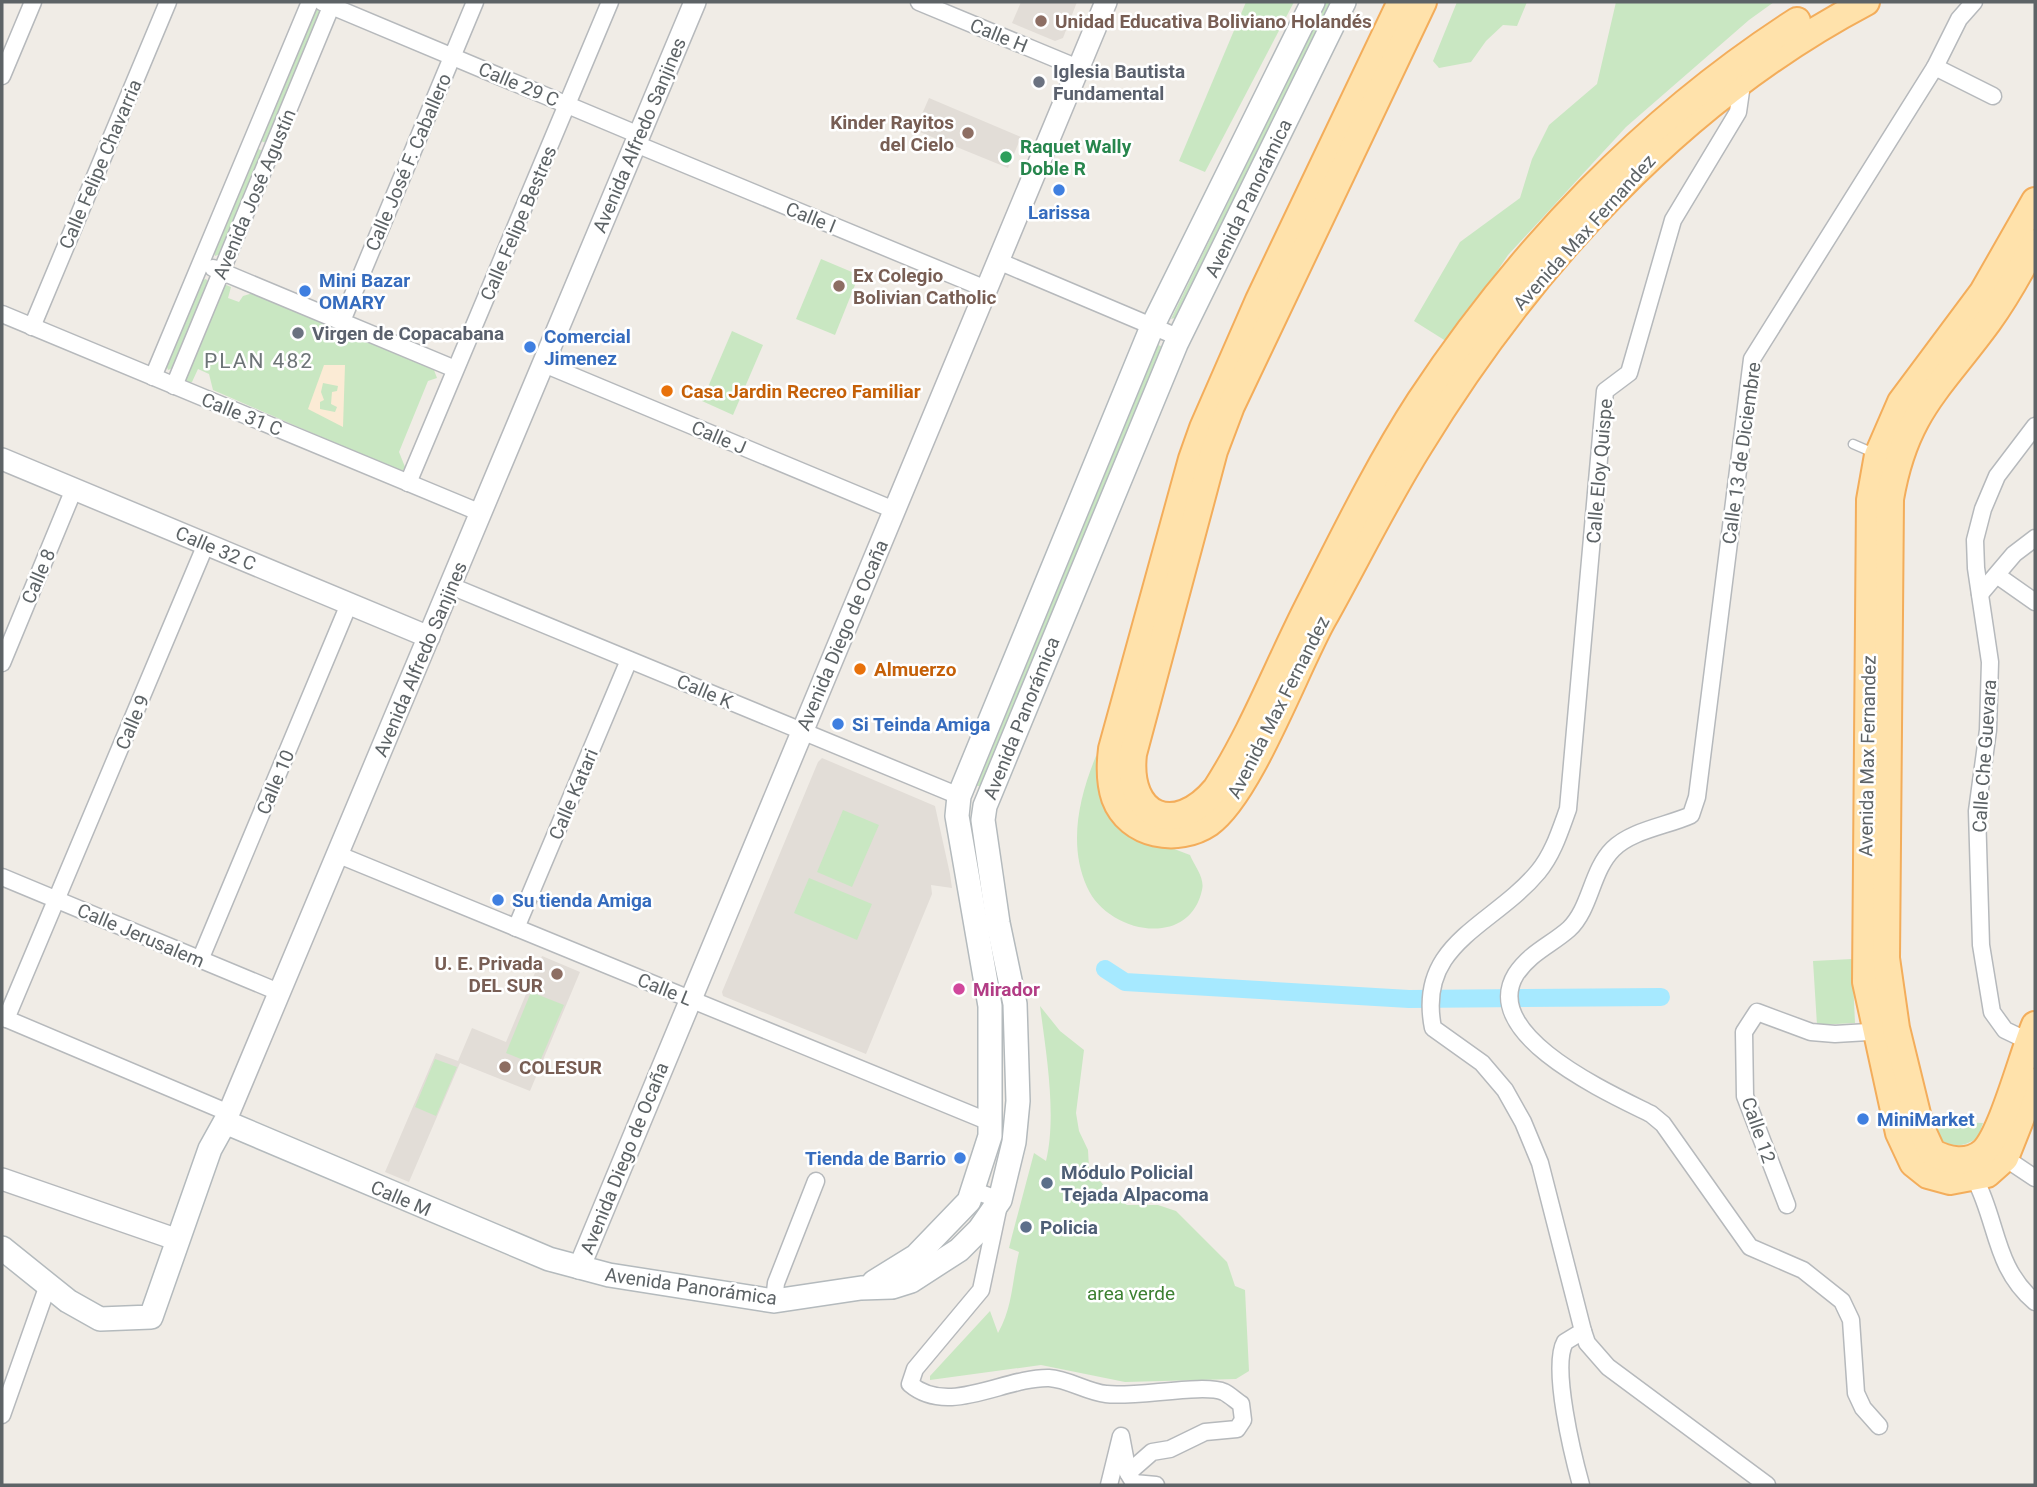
<svg xmlns="http://www.w3.org/2000/svg" width="2037" height="1487" font-family="Roboto,sans-serif">
<style>
.education{fill:#e2ddd7}
.green{fill:#c9e7c2}
.sand{fill:#fbebd5;fill-rule:evenodd}
.lines{fill:none;stroke-linecap:round;stroke-linejoin:round}
.canal{stroke:#a6e9ff;stroke-width:18}
.service-casing{stroke:#b6b9bc;stroke-width:11}
.minor-casing{stroke:#b6b9bc;stroke-width:19}
.tertiary-casing{stroke:#b6b9bc;stroke-width:24}
.secondary-casing{stroke:#b4babd;stroke-width:26}
.primary-casing{stroke:#f3ad5b;stroke-width:30}
.service{stroke:#fff;stroke-width:8}
.minor{stroke:#fff;stroke-width:16}
.tertiary{stroke:#fff;stroke-width:21}
.secondary{stroke:#fff;stroke-width:23}
.primary{stroke:#ffe2ab;stroke-width:26}
.education-dot{fill:#8d6e63;stroke:#fff;stroke-width:2.5}
.worship-dot{fill:#6b7280;stroke:#fff;stroke-width:2.5}
.leisure-dot{fill:#2e9e5b;stroke:#fff;stroke-width:2.5}
.shop-dot{fill:#3f7fe0;stroke:#fff;stroke-width:2.5}
.food-dot{fill:#e8710a;stroke:#fff;stroke-width:2.5}
.hotel-dot{fill:#d1479c;stroke:#fff;stroke-width:2.5}
.service-dot{fill:#5c6f8a;stroke:#fff;stroke-width:2.5}
.labels{text-anchor:middle;stroke-width:5;stroke-linejoin:round;paint-order:stroke}
.education-label{font-size:19px;font-weight:bold;fill:#785e54;stroke:#fff;text-anchor:start}
.street-label{font-size:19px;fill:#5d6366;stroke:#fff}
.worship-label{font-size:19px;font-weight:bold;fill:#5b616d;stroke:#fff;text-anchor:start}
.leisure-label{font-size:19px;font-weight:bold;fill:#27864d;stroke:#fff;text-anchor:start}
.shop-label{font-size:19px;font-weight:bold;fill:#366cbe;stroke:#fff;text-anchor:start}
.food-label{font-size:19px;font-weight:bold;fill:#c56008;stroke:#fff;text-anchor:start}
.hotel-label{font-size:19px;font-weight:bold;fill:#b23c85;stroke:#fff;text-anchor:start}
.service-label{font-size:19px;font-weight:bold;fill:#4e5e75;stroke:#fff;text-anchor:start}
.park-label{font-size:19px;fill:#3d8032;stroke:#fff}
.neighbourhood-label{font-size:21px;letter-spacing:2px;fill:#6e7578;stroke:#fff}
</style>
<rect width="100%" height="100%" fill="#f0ece6"/>
<!-- education -->
<g class="education">
<polygon points="1021,2 1077,2 1063,38 1055,41 1012,23"/>
<polygon points="929,98 1021,137 1008,168 915,130"/>
<polygon points="822,758 935,806 950,874 952,888 931,885 932,894 866,1054 723,996 722,992 818,762"/>
<polygon points="542,956 580,972 530,1091 460,1063 409,1182 385,1172 436,1053 458,1061 472,1028 506,1042"/>
</g>
<!-- green -->
<g class="green">
<polygon points="1246,2 1294,2 1205,172 1179,161"/>
<polygon points="1326,2 1331,2 1175,318 1171,319"/>
<polygon points="1457,2 1527,2 1517,26 1503,25 1486,41 1471,62 1439,68 1433,61"/>
<polygon points="1616,2 1774,2 1749,20 1626,127 1508,255 1449,343 1414,321 1460,242 1520,198 1532,159 1549,125 1597,84"/>
<polygon points="318,9 320,14 267,143 260,141 314,11"/>
<polygon points="256,148 263,151 220,254 215,256 214,251"/>
<polygon points="821,259 859,275 835,335 796,319"/>
<polygon points="206,279 209,283 173,368 168,370 166,365 202,280"/>
<polygon points="224,284 231,287 228,298 239,302 243,296 253,293 434,370 437,378 428,381 399,452 405,467 402,472 213,390 209,374 198,369 192,382 185,382"/>
<polygon points="732,331 763,345 733,415 702,401"/>
<polygon points="1158,345 1163,347 980,786 977,786"/>
<path d="M1096,756L1110,764L1161,844L1190,855C1195,867 1205,878 1202,890C1189,950 1107,933 1087,887C1068,845 1079,797 1096,756Z"/>
<polygon points="843,810 879,825 852,887 817,872"/>
<polygon points="809,878 872,904 857,940 794,913"/>
<polygon points="1852,959 1855,1023 1817,1025 1813,961"/>
<polygon points="531,992 564,1005 538,1066 506,1053"/>
<path d="M1040,1006L1060,1031L1084,1050L1076,1113L1079,1131L1088,1150L1089,1168L1113,1196L1127,1205H1158L1176,1211L1227,1262L1235,1286L1245,1290L1249,1371L1236,1379L1125,1382L1041,1365L930,1380V1376L990,1311L998,1333C1013,1307 1012,1280 1019,1252L1009,1248L1012,1236L1034,1153L1046,1161C1057,1116 1046,1052 1040,1006Z"/>
<polygon points="435,1059 457,1067 436,1116 415,1107"/>
<path d="M1933,1121L1983,1123L1978,1137C1964,1148 1951,1148 1937,1138Z"/>
</g>
<!-- sand -->
<path class="sand" d="M324,365H345L343,427L308,409ZM323,383L338,386L337,391L332,392L331,404L337,407L335,412L320,409V402L324,400L321,392Z"/>
<g class="lines">
<!-- canal -->
<polyline class="canal" points="1105,969 1125,982 1409,999 1661,997"/>
<defs>
<polyline id="service" points="1853,444 1876,454"/>
<g id="minor">
<polyline points="322,2 639,135"/>
<polyline points="919,2 1078,68"/>
<polyline points="1935,67 1993,96"/>
<polyline points="2,76 33,2"/>
<polyline points="636,144 986,289"/>
<polyline points="998,261 1180,338"/>
<polyline points="213,268 455,369"/>
<polyline points="2,314 481,513"/>
<polyline points="342,321 475,2"/>
<polyline points="32,327 168,2"/>
<polyline points="544,364 894,510"/>
<polyline points="153,377 310,2"/>
<polyline points="174,386 333,2"/>
<polyline points="408,483 610,2"/>
<polyline points="1998,576 2035,602"/>
<polyline points="451,586 959,796"/>
<polyline points="1980,594 2014,554 2035,538"/>
<polyline points="2,663 74,489"/>
<polyline points="339,855 992,1123"/>
<polyline points="2,877 281,993"/>
<polyline points="516,928 629,660"/>
<polyline points="200,960 349,604"/>
<polyline points="2,1017 229,1113"/>
<polyline points="6,1019 206,544"/>
<polyline points="2028,1041 2005,1030 1992,1012 1981,945 1977,811 1988,730 1990,662 1976,568 1975,540 1983,509 1997,476 2035,426"/>
<polyline points="2005,1158 2035,1178"/>
<path d="M1975,1179C1998,1223 1994,1267 2035,1302"/>
<path d="M972,1190L1000,1200L981,1290L915,1369L910,1384C949,1417 1004,1377 1049,1378C1068,1379 1087,1392 1106,1394C1134,1398 1204,1383 1224,1392C1230,1395 1236,1401 1241,1404L1243,1420L1237,1429L1205,1432L1170,1449L1152,1452L1128,1473L1134,1483L1156,1485"/>
<polyline points="1787,1205 1745,1096 1744,1032 1757,1012 1811,1032 1835,1034 1885,1031"/>
<polyline points="774,1301 776,1283 816,1181"/>
<polyline points="1583,1331 1587,1343 1608,1367 1767,1485"/>
<polyline points="2,1415 48,1285"/>
<path d="M1879,1426L1863,1408L1856,1393L1851,1320L1842,1301L1803,1270L1750,1247L1663,1124L1651,1114C1611,1094 1478,1035 1516,974C1531,952 1551,945 1569,929C1591,908 1591,871 1613,849C1632,830 1667,826 1691,815L1697,797L1752,359L1935,67L1959,19L1974,2"/>
<polyline points="1109,1485 1121,1436 1128,1473"/>
<path d="M1581,1485C1573,1456 1551,1367 1565,1342L1583,1331L1540,1163L1523,1122L1505,1090L1482,1063L1433,1028C1416,943 1492,927 1538,872C1553,854 1560,831 1568,809L1605,391L1629,373L1673,220L1738,112L1741,91L1737,79"/>
</g>
<g id="tertiary">
<polyline points="2,459 429,637"/>
<polyline points="225,1122 695,2"/>
<polyline points="2,1179 178,1240"/>
<polyline points="579,1268 1106,2"/>
</g>
<g id="secondary">
<polyline points="2,1248 68,1301 100,1319 151,1317 210,1149 225,1122 549,1259 609,1275 774,1301 861,1288 892,1287 911,1281 959,1250 979,1230 1000,1200 1014,1142 1018,1101 1015,1004 998,923 983,820 985,806 1176,344 1344,2"/>
<polyline points="874,1282 916,1256 969,1201 990,1136 990,1006 957,816 959,796 1152,327 1313,2"/>
</g>
<g id="primary">
<path d="M1401,2L1259,300L1203,428L1192,459L1112,749C1110,765 1110,783 1115,798C1129,836 1178,844 1209,823C1249,795 1296,667 1323,619C1355,562 1384,502 1419,446C1528,267 1680,100 1866,2"/>
<path d="M1423,2L1231,406L1214,451L1133,754C1126,817 1175,838 1216,789C1254,730 1279,663 1311,601C1345,534 1379,464 1420,401C1519,251 1646,118 1797,21"/>
<polyline points="2035,201 1983,292 1901,402 1878,455 1870,500 1866,982 1899,1133 1913,1163 1928,1175 1950,1181 1987,1174 2005,1158 2035,1082"/>
<path d="M2035,243C2021,270 2006,297 1988,322C1939,389 1905,412 1890,499L1886,958L1896,1028L1920,1126L1932,1152C1947,1161 1968,1165 1983,1152C2002,1135 2023,1053 2035,1025"/>
</g>
</defs>
<!-- service casing -->
<use href="#service" class="service-casing"/>
<!-- minor casing -->
<use href="#minor" class="minor-casing"/>
<!-- tertiary casing -->
<use href="#tertiary" class="tertiary-casing"/>
<!-- secondary casing -->
<use href="#secondary" class="secondary-casing"/>
<!-- primary casing -->
<use href="#primary" class="primary-casing"/>
<!-- service -->
<use href="#service" class="service"/>
<!-- minor -->
<use href="#minor" class="minor"/>
<!-- tertiary -->
<use href="#tertiary" class="tertiary"/>
<!-- secondary -->
<use href="#secondary" class="secondary"/>
<!-- primary -->
<use href="#primary" class="primary"/>
</g>
<!-- markers -->
<g class="education-dot">
<circle cx="1041" cy="21" r="7"/>
<circle cx="968" cy="133" r="7"/>
<circle cx="839" cy="286" r="7"/>
<circle cx="557" cy="974" r="7"/>
<circle cx="505" cy="1067" r="7"/>
</g>
<g class="worship-dot">
<circle cx="1039" cy="82" r="7"/>
<circle cx="298" cy="333" r="7"/>
</g>
<circle class="leisure-dot" cx="1006" cy="157" r="7"/>
<g class="shop-dot">
<circle cx="1059" cy="190" r="7"/>
<circle cx="305" cy="291" r="7"/>
<circle cx="530" cy="347" r="7"/>
<circle cx="838" cy="724" r="7"/>
<circle cx="498" cy="900" r="7"/>
<circle cx="1863" cy="1119" r="7"/>
<circle cx="960" cy="1158" r="7"/>
</g>
<g class="food-dot">
<circle cx="667" cy="391" r="7"/>
<circle cx="860" cy="669" r="7"/>
</g>
<circle class="hotel-dot" cx="959" cy="989" r="7"/>
<g class="service-dot">
<circle cx="1047" cy="1183" r="7"/>
<circle cx="1026" cy="1227" r="7"/>
</g>
<g class="labels">
<!-- education labels -->
<g class="education-label">
<text x="1055" y="28">Unidad Educativa Boliviano Holandés</text>
<text x="954" y="129" text-anchor="end">Kinder Rayitos<tspan x="954" dy="22">del Cielo</tspan></text>
<text x="853" y="282">Ex Colegio<tspan x="853" dy="22">Bolivian Catholic</tspan></text>
<text x="543" y="970" text-anchor="end">U. E. Privada<tspan x="543" dy="22">DEL SUR</tspan></text>
<text x="519" y="1074">COLESUR</text>
</g>
<!-- street labels -->
<g class="street-label">
<text transform="translate(999 35) rotate(22)" y="7">Calle H</text>
<text transform="translate(519 84) rotate(23)" y="7">Calle 29 C</text>
<text transform="translate(639 135) rotate(-67)" y="7">Avenida Alfredo Sanjines</text>
<text transform="translate(408 162) rotate(-67)" y="7">Calle José F. Caballero</text>
<text transform="translate(100 164) rotate(-67)" y="7">Calle Felipe Chavarria</text>
<text transform="translate(254 194) rotate(-67)" y="7">Avenida José Agustín</text>
<text transform="translate(1248 198) rotate(-64)" y="7">Avenida Panorámica</text>
<text transform="translate(811 217) rotate(22)" y="7">Calle I</text>
<text transform="translate(518 223) rotate(-67)" y="7">Calle Felipe Bestres</text>
<text transform="translate(1584 232) rotate(-48)" y="7">Avenida Max Fernandez</text>
<text transform="translate(242 414) rotate(22)" y="7">Calle 31 C</text>
<text transform="translate(719 437) rotate(23)" y="7">Calle J</text>
<text transform="translate(1741 453) rotate(-82)" y="7">Calle 13 de Diciembre</text>
<text transform="translate(1599 471) rotate(-85)" y="7">Calle Eloy Quispe</text>
<text transform="translate(216 548) rotate(23)" y="7">Calle 32 C</text>
<text transform="translate(38 576) rotate(-67)" y="7">Calle 8</text>
<text transform="translate(842 635) rotate(-67)" y="7">Avenida Diego de Ocaña</text>
<text transform="translate(420 659) rotate(-67)" y="7">Avenida Alfredo Sanjines</text>
<text transform="translate(705 691) rotate(23)" y="7">Calle K</text>
<text transform="translate(1278 707) rotate(-63)" y="7">Avenida Max Fernandez</text>
<text transform="translate(1021 718) rotate(-68)" y="7">Avenida Panorámica</text>
<text transform="translate(132 722) rotate(-67)" y="7">Calle 9</text>
<text transform="translate(1867 756) rotate(-89)" y="7">Avenida Max Fernandez</text>
<text transform="translate(1984 756) rotate(-86)" y="7">Calle Che Guevara</text>
<text transform="translate(275 782) rotate(-67)" y="7">Calle 10</text>
<text transform="translate(573 794) rotate(-67)" y="7">Calle Katari</text>
<text transform="translate(141 935) rotate(23)" y="7">Calle Jerusalem</text>
<text transform="translate(665 989) rotate(22)" y="7">Calle L</text>
<text transform="translate(1759 1130) rotate(71)" y="7">Calle 12</text>
<text transform="translate(624 1158) rotate(-68)" y="7">Avenida Diego de Ocaña</text>
<text transform="translate(401 1198) rotate(23)" y="7">Calle M</text>
<text transform="translate(691 1286) rotate(8)" y="7">Avenida Panorámica</text>
</g>
<!-- worship labels -->
<g class="worship-label">
<text x="1053" y="78">Iglesia Bautista<tspan x="1053" dy="22">Fundamental</tspan></text>
<text x="312" y="340">Virgen de Copacabana</text>
</g>
<!-- leisure labels -->
<g class="leisure-label">
<text x="1020" y="153">Raquet Wally<tspan x="1020" dy="22">Doble R</tspan></text>
</g>
<!-- shop labels -->
<g class="shop-label">
<text x="1059" y="219" text-anchor="middle">Larissa</text>
<text x="319" y="287">Mini Bazar<tspan x="319" dy="22">OMARY</tspan></text>
<text x="544" y="343">Comercial<tspan x="544" dy="22">Jimenez</tspan></text>
<text x="852" y="731">Si Teinda Amiga</text>
<text x="512" y="907">Su tienda Amiga</text>
<text x="1877" y="1126">MiniMarket</text>
<text x="946" y="1165" text-anchor="end">Tienda de Barrio</text>
</g>
<!-- food labels -->
<g class="food-label">
<text x="681" y="398">Casa Jardin Recreo Familiar</text>
<text x="874" y="676">Almuerzo</text>
</g>
<!-- hotel labels -->
<g class="hotel-label">
<text x="973" y="996">Mirador</text>
</g>
<!-- service labels -->
<g class="service-label">
<text x="1061" y="1179">Módulo Policial<tspan x="1061" dy="22">Tejada Alpacoma</tspan></text>
<text x="1040" y="1234">Policia</text>
</g>
<!-- park labels -->
<g class="park-label">
<text x="1131" y="1300">area verde</text>
</g>
<!-- neighbourhood labels -->
<g class="neighbourhood-label">
<text x="259" y="368">PLAN 482</text>
</g>
</g>
<!-- border -->
<rect width="2037" height="1487" fill="none" stroke="#5d6366" stroke-width="7"/>
</svg>
